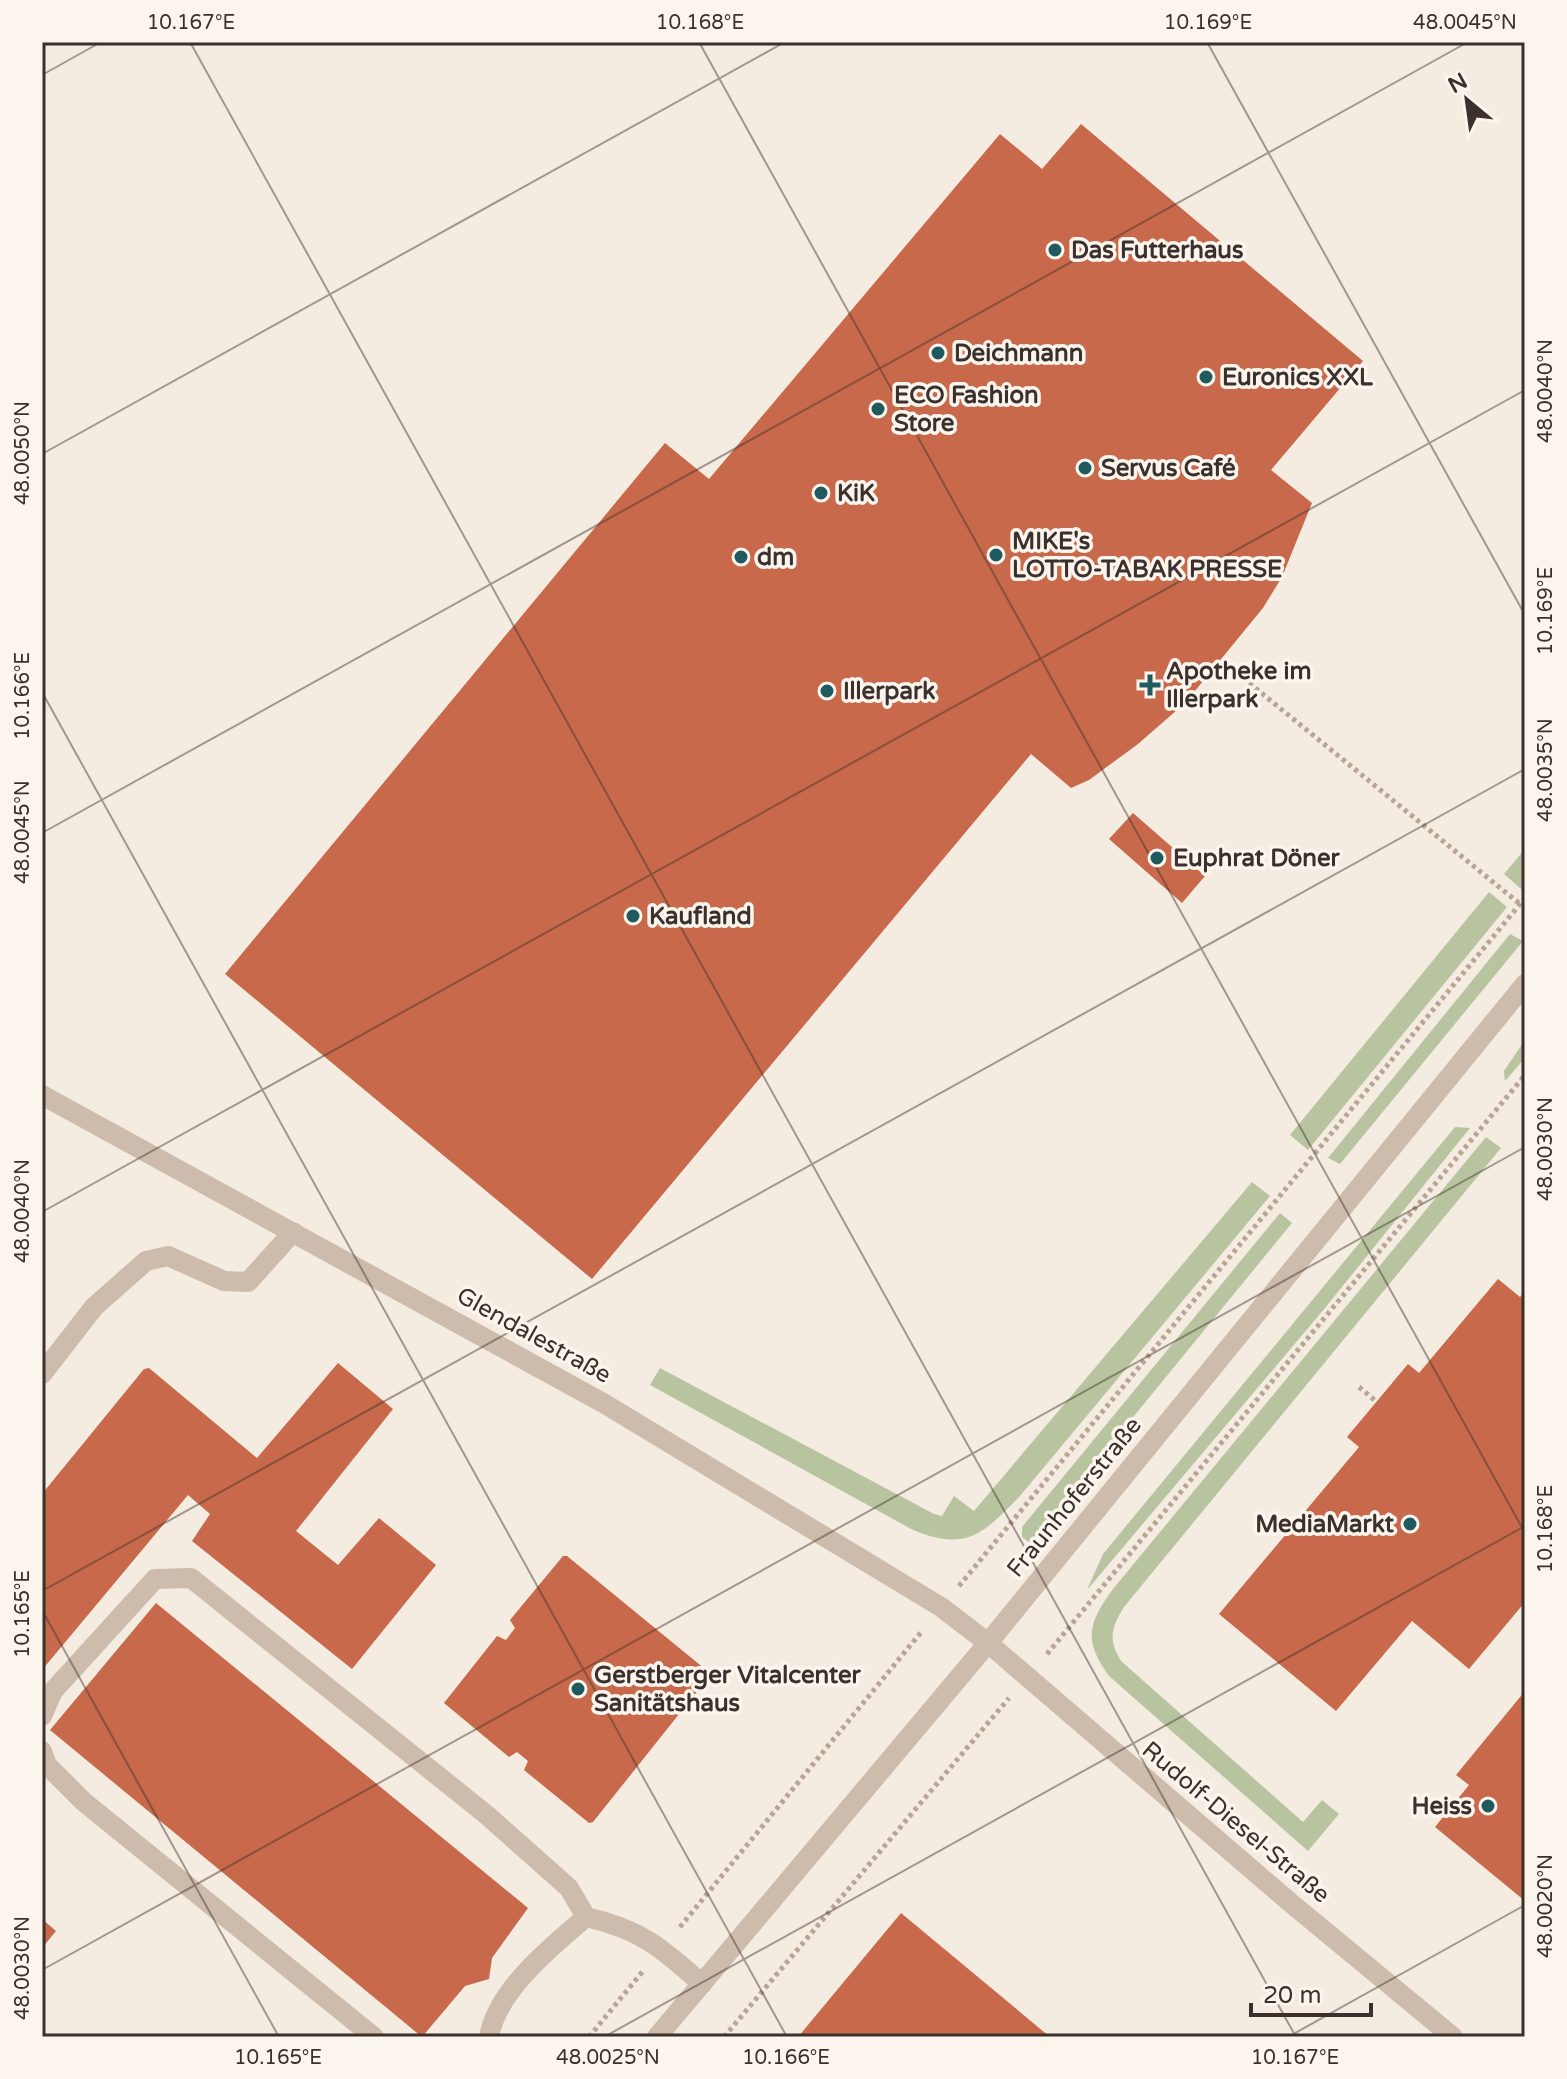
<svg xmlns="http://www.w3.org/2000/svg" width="1567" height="2079" font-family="'Varela Round',sans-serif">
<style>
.green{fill:#b8c4a0}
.building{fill:#c8694b}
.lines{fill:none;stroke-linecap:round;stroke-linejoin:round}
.path{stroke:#b9a596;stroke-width:5;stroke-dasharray:4 4;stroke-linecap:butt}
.minor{stroke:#cdbbac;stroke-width:20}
.ticks{fill:none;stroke:#3b302b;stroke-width:2;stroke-opacity:0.45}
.poi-dot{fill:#1f5a5e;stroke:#fbf5ee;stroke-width:3}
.labels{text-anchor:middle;stroke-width:7;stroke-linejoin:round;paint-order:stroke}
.poi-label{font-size:24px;font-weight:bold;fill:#3b302b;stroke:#fbf5ee;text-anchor:start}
.street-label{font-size:24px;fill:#3b302b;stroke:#fbf5ee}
.neatline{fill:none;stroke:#3b302b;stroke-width:3}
.ticks-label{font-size:20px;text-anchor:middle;fill:#3b302b}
</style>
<rect width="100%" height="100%" fill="#f4ebe1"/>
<!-- green -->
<g class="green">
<polygon points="1525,849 1525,884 1521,889 1504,874"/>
<polygon points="1489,892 1507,907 1308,1150 1290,1135"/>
<polygon points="1510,934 1523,941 1340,1164 1328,1158"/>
<polygon points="1525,1040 1525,1058 1505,1081 1504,1071"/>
<polygon points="1455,1127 1470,1128 1325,1308 1087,1590 1103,1554"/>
<path d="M1486,1137L1501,1148L1124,1607C1111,1628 1108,1640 1121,1661L1303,1822L1322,1800L1339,1814L1308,1851L1109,1676C1083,1640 1088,1623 1113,1589Z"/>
<path d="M1252,1182L1270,1196L1020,1496C983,1534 967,1552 913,1530L650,1385L660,1368L934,1514L942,1516L954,1496L974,1511Z"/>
<polygon points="1280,1213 1292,1223 1030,1543 1022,1537 1022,1527"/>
</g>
<!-- building -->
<g class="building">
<polygon points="1081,124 1363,361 1271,470 1312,503 1282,577 1263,608 1185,703 1138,744 1089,780 1071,788 1031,754 592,1279 225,974 665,443 709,479 1000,134 1042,169"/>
<polygon points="1133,813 1205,876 1182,903 1109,839"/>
<polygon points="1498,1279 1520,1297 1525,1291 1525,1602 1469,1669 1412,1621 1336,1711 1219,1614 1359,1447 1347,1437 1408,1364 1419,1373"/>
<polygon points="338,1363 393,1409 296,1531 338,1565 379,1518 436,1565 352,1669 192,1541 210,1514 188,1495 42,1670 42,1494 144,1369 149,1368 257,1458"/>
<polygon points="563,1556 567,1556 711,1674 593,1822 589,1823 524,1770 528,1761 517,1752 509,1757 444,1703 497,1636 506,1640 515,1628 510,1620"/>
<polygon points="156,1603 528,1908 492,1958 489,1979 465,1986 422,2037 50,1730"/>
<polygon points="1525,1691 1525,1901 1435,1827 1469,1785 1456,1775"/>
<polygon points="901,1913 1050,2037 798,2037"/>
<polygon points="42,1919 56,1931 42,1948"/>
</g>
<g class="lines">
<!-- path -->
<g class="path">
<polyline points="1243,678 1520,904"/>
<polyline points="1359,1387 1377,1402"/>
<polyline points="959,1586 1525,898"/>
<polyline points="1047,1654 1525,1075"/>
<polyline points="680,1927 922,1631"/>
<polyline points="589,2037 643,1971"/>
<polyline points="724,2037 1009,1698"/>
</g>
<!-- minor -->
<g class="minor">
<polyline points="42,1095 605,1404 941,1607 988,1643 1292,1904 1453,2037"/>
<polyline points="42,1374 94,1307 146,1261 168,1256 224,1281 248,1282 293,1232"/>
<polyline points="42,1716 53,1691 155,1579 191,1578 488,1816 569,1888 586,1917"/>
<polyline points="42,1751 47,1765 84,1802 374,2037"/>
<path d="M489,2037C497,1990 551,1947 586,1917C640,1929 662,1948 702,1984"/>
<polyline points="657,2037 988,1643 1525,984"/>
</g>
</g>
<!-- ticks -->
<path class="ticks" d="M190,42L1296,2037M699,42L1525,1533M1207,42L1525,615M42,75L101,42M42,454L785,42M42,692L787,2037M42,833L1468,42M42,1212L1525,390M42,1591L1525,769M42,1610L279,2037M42,1970L1525,1147M604,2037L1525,1526M1288,2037L1525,1905"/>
<!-- markers -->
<g class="poi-dot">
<circle cx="1055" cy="250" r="8"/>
<circle cx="938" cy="353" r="8"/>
<circle cx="1206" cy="377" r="8"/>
<circle cx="878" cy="409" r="8"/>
<circle cx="1085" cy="468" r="8"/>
<circle cx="821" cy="493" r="8"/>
<circle cx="996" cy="555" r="8"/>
<circle cx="741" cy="557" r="8"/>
<path d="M1146 673h8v8h8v8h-8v8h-8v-8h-8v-8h8z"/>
<circle cx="827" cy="691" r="8"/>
<circle cx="1157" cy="858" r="8"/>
<circle cx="633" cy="916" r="8"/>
<circle cx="1410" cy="1524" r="8"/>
<circle cx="578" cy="1689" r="8"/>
<circle cx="1488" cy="1806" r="8"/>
</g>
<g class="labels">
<!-- poi labels -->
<g class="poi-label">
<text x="1071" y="258">Das Futterhaus</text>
<text x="954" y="361">Deichmann</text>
<text x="1222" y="385">Euronics XXL</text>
<text x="894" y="403">ECO Fashion<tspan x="894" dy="28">Store</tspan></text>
<text x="1101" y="476">Servus Café</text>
<text x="837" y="501">KiK</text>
<text x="1012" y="549">MIKE's<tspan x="1012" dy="28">LOTTO-TABAK PRESSE</tspan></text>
<text x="757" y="565">dm</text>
<text x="1166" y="679">Apotheke im<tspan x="1166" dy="28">Illerpark</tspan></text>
<text x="843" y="699">Illerpark</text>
<text x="1173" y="866">Euphrat Döner</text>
<text x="649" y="924">Kaufland</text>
<text x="1394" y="1532" text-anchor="end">MediaMarkt</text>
<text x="594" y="1683">Gerstberger Vitalcenter<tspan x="594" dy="28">Sanitätshaus</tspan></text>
<text x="1472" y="1814" text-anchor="end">Heiss</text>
</g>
<!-- street labels -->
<g class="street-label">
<text transform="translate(534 1335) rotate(29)" y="8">Glendalestraße</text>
<text transform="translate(1074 1497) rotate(-51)" y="8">Fraunhoferstraße</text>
<text transform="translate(1236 1822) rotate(40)" y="8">Rudolf-Diesel-Straße</text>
</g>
</g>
<!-- border -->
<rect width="1567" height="2079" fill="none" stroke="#fbf5ee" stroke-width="88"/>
<!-- north arrow -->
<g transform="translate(1467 100) rotate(331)" stroke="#fbf5ee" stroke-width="6" paint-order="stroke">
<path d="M0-6L14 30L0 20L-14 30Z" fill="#3b302b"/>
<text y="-12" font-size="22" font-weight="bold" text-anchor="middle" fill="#3b302b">N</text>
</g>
<!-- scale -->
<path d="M1251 2003v12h120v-12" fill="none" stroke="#3b302b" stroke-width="4"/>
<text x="1263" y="2003" font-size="24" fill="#3b302b" stroke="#fbf5ee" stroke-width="6" paint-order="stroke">20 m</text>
<rect x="44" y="44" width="1479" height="1991" class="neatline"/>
<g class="ticks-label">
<text x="191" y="29">10.167°E</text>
<text x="700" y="29">10.168°E</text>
<text x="1208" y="29">10.169°E</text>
<text x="1465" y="29">48.0045°N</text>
<text transform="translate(1545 391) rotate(-90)" y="7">48.0040°N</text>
<text transform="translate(22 453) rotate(-90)" y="7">48.0050°N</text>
<text transform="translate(1545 611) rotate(-90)" y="7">10.169°E</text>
<text transform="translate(22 696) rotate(-90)" y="7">10.166°E</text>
<text transform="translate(1545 770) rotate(-90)" y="7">48.0035°N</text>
<text transform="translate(22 832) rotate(-90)" y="7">48.0045°N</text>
<text transform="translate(1545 1149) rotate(-90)" y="7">48.0030°N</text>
<text transform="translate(22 1211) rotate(-90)" y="7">48.0040°N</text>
<text transform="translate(1545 1529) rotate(-90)" y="7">10.168°E</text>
<text transform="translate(22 1614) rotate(-90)" y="7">10.165°E</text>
<text transform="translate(1545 1906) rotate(-90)" y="7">48.0020°N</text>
<text transform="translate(22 1968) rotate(-90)" y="7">48.0030°N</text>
<text x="278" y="2064">10.165°E</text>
<text x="608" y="2064">48.0025°N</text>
<text x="786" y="2064">10.166°E</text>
<text x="1295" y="2064">10.167°E</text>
</g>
</svg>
